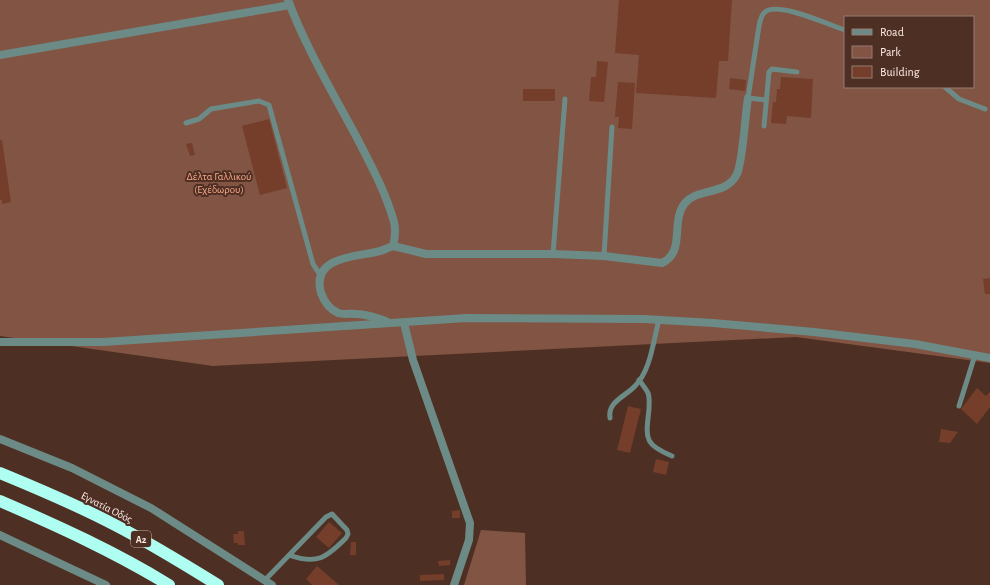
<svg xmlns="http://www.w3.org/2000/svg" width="990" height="585" font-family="'Alegreya Sans',sans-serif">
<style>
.green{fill:#825443;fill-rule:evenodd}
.building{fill:#743e2a}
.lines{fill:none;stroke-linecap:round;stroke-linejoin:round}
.lane{stroke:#6c8b86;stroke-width:5}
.street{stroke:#6c8b86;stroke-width:8}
.highway{stroke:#aefff2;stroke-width:12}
.labels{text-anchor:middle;stroke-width:4;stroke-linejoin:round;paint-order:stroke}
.shield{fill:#4e2f24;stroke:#c8b3ac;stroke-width:1}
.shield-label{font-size:10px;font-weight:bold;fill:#fcece6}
.park-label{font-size:11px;fill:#fda788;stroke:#4e2f24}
.street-label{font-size:11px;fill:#fcece6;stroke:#4e2f24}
</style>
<rect width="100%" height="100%" fill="#4e2f24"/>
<!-- green -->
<g class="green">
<path d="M0,0H990V363L796,337L213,366L0,336ZM845,17H973V87H845Z"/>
<polygon points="481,530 525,533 526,585 464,585"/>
</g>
<!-- building -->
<g class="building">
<polygon points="619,0 732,0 728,61 719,61 716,98 636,93 639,55 615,53"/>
<polygon points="597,61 608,62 604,102 589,101 591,77 596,77"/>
<polygon points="781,77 813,79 811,118 787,116 786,124 771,123 773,102 776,102 777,89 780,89"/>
<polygon points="730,78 746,80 745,91 729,89"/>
<polygon points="618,82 635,83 632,129 618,128 619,117 615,117"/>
<rect x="523" y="89" width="32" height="12"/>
<polygon points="269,119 287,188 260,195 242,126"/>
<polygon points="0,140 2,140 11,202 2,204 2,200 0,200"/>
<polygon points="192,143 195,155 190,156 186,144"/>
<polygon points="990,278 990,294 985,294 983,279"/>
<polygon points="977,388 986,396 990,392 990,407 977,424 961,409"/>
<polygon points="628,406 641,409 630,453 617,450"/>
<polygon points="941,429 958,432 950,443 939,442"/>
<polygon points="656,459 669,462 666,475 653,472"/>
<polygon points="460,510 460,518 452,518 452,511"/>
<polygon points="329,522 342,533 329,548 316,537"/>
<polygon points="238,531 244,531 245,545 238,545 238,543 234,543 233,534 238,534"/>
<polygon points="351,542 356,542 356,555 350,555"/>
<polygon points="450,560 450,565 439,566 438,561"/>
<polygon points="317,566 339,585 312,585 306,579"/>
<polygon points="444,574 444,580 420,581 420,575"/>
</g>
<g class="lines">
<!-- lane -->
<g class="lane">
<polyline points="945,87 959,99 985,109"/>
<path d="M766,100L748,98L759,26C760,21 761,15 765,12C778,1 829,25 845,30"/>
<polyline points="186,123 199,119 211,109 259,101 269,105 313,264 321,276"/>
<polyline points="764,126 769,72 772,69 797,72"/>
<polyline points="553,254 565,99"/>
<polyline points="604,256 612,127"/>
<path d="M639,380C642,384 646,389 648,393C650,398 649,404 649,409C646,438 643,444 672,456"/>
<polyline points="959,406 975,355"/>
<path d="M610,418C607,402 626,396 635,386C651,370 653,341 659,320"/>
<path d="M265,580L326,517L332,514L347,530L348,534L346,538C326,558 317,565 289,555"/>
</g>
<!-- street -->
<g class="street">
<path d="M288,0C306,48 333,93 357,138C371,165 386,193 394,222C396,230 395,238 393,246C387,248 382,251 376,252C354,257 311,257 321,293C324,301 329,309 338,313C344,315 351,313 356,314C367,314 376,318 386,321"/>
<polyline points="0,55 290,5"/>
<path d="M393,246L426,254H553L604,256L662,263C686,252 670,221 685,203C699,187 726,196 737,174C743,160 745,116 748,98"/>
<polyline points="404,323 413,360 470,523 469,540 454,585"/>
<polyline points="0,342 103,342 466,318 644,319 713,323 814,332 915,344 990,358"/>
<polyline points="0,439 72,468 151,508 272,585"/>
<polyline points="0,535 106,585"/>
</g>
<!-- highway -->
<g class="highway">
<path d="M0,473C39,489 77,505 115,525C150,543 184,564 218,585"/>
<path d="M0,501C58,526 115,552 169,585"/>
</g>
</g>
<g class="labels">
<!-- shield labels -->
<rect class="shield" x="131" y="531" width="20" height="16" rx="3"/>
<g class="shield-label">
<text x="141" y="543">Α2</text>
</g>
<!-- park labels -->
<g class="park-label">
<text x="219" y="180">Δέλτα Γαλλικού<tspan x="219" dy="13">(Εχέδωρου)</tspan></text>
</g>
<!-- street labels -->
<g class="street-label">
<text transform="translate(107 507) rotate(27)" y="4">Εγνατία Οδός</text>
</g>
</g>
<!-- legend -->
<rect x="844" y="16" width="130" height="72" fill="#4e2f24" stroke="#947b72"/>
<rect x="852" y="29" width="20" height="6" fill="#6c8b86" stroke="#947b72"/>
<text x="880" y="36" font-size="12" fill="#fcece6">Road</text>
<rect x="852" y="46" width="20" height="12" fill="#825443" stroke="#947b72"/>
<text x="880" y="56" font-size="12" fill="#fcece6">Park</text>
<rect x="852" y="66" width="20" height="12" fill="#743e2a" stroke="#947b72"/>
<text x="880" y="76" font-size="12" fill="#fcece6">Building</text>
</svg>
